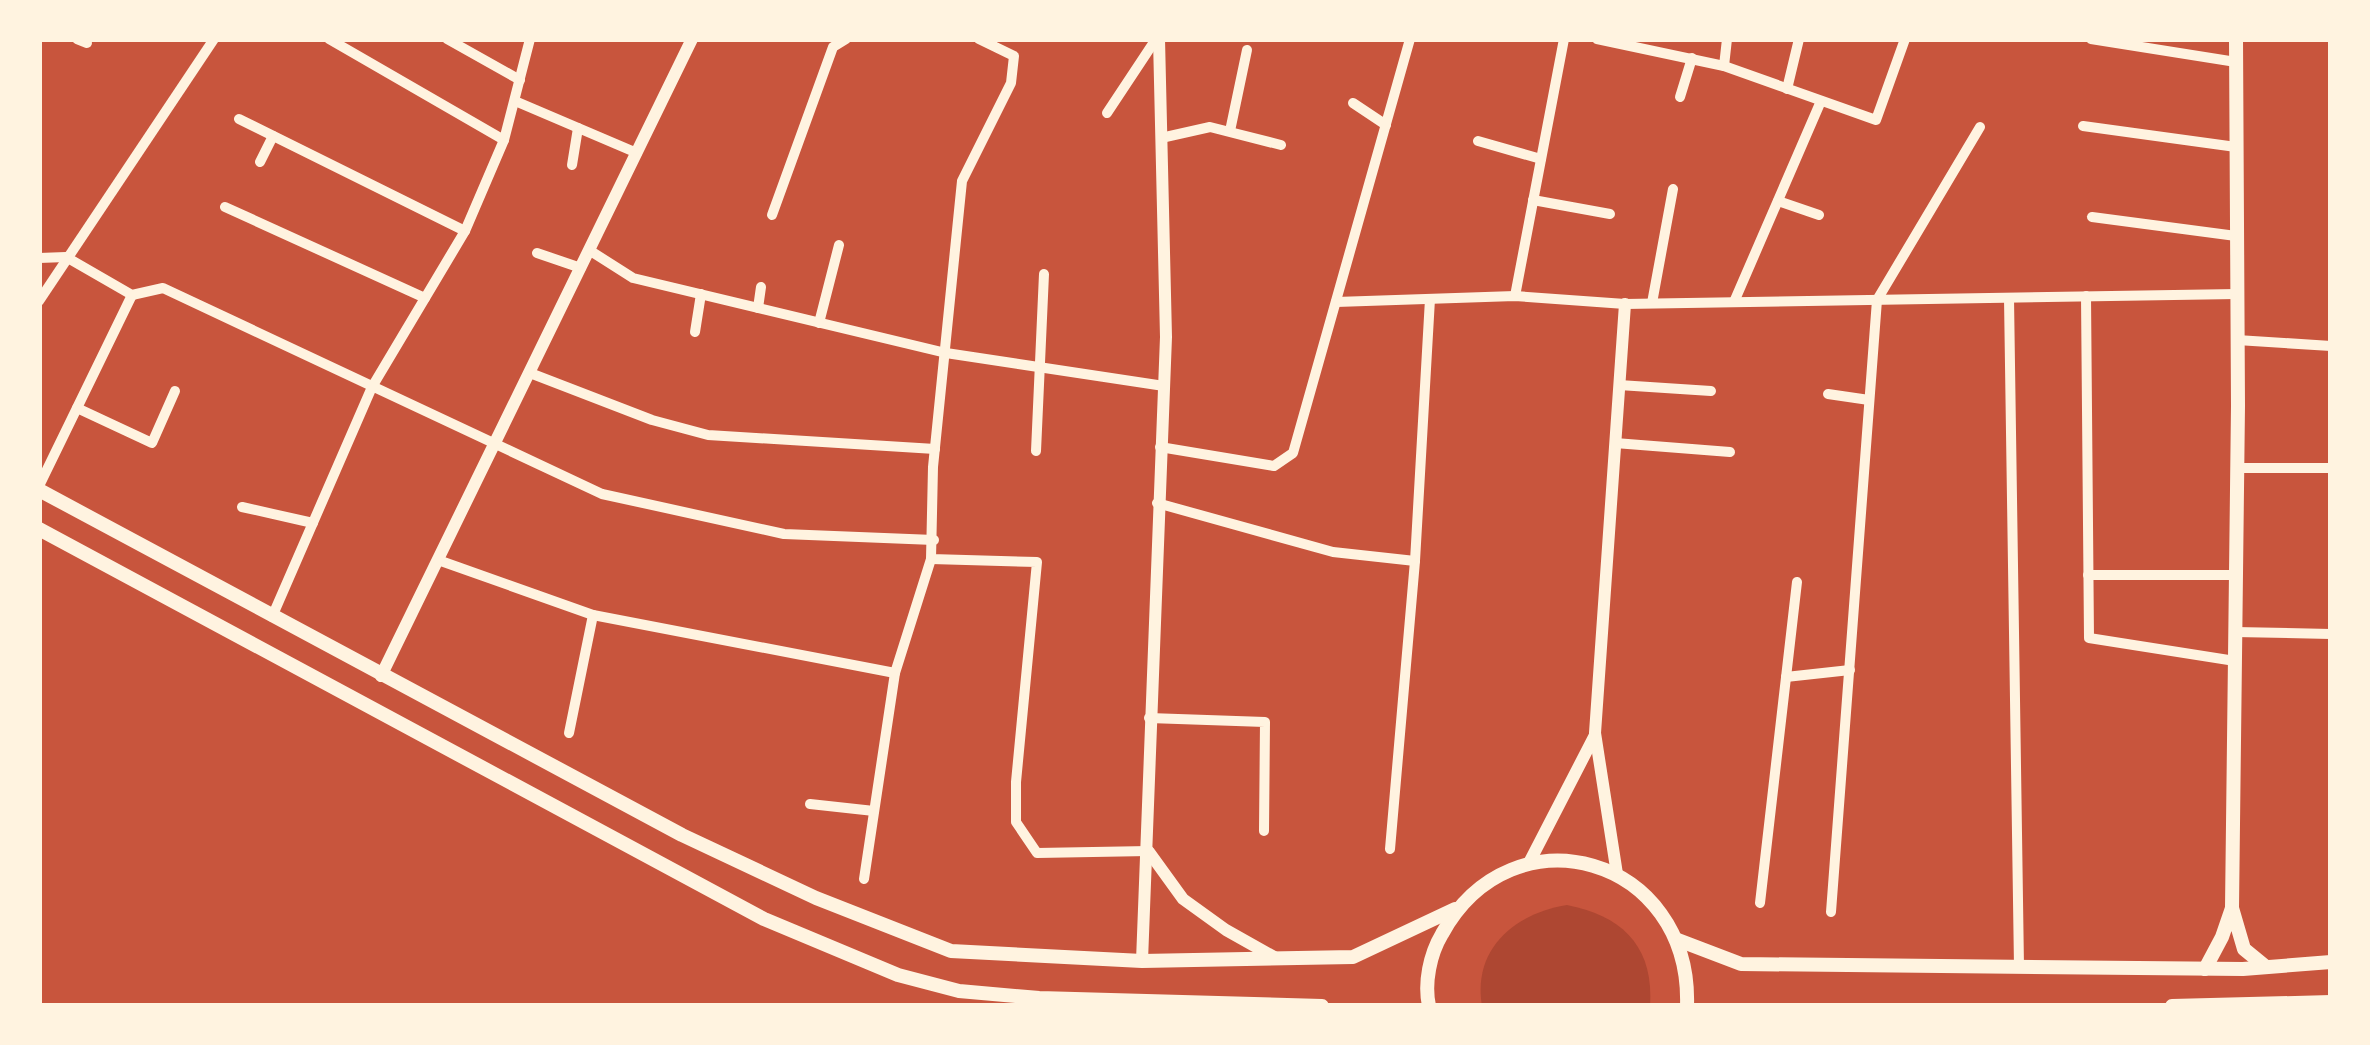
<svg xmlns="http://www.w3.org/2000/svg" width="2370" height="1045" font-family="Inter,sans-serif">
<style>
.green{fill:#ae4732}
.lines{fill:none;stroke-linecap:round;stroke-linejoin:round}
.minor{stroke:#fff3e0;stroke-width:10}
.tertiary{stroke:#fff3e0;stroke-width:12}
.secondary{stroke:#fff3e0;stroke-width:14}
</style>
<rect width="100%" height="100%" fill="#c8553d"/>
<!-- green -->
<path class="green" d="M1567,905C1623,916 1654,947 1650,1006H1482C1472,948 1516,913 1567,905Z"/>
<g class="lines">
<!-- minor -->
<g class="minor">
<polyline points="77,39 87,43"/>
<polyline points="329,39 504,140"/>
<polyline points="447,39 520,80"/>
<polyline points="979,39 1014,56 1011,83 962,181 933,467 931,559 1037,562 1016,782 1016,822 1037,853 1149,851"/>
<polyline points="1597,39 1724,66 1876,120 1905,39"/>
<polyline points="2091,39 2236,62"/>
<polyline points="1724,66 1727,39"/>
<polyline points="1787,89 1799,39"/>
<polyline points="1680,97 1692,58"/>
<polyline points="515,101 637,153"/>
<polyline points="1353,103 1386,125"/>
<polyline points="1107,113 1156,39"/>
<polyline points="239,119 465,231"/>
<polyline points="2083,126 2236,147"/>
<polyline points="1230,131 1247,50"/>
<polyline points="1161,138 1210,127 1281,145"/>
<polyline points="1478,141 1541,159"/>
<polyline points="260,162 273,136"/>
<polyline points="572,165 578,128"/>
<polyline points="1533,200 1610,214"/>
<polyline points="1778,201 1819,215"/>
<polyline points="225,207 425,298"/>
<polyline points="772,215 833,47 846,39"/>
<polyline points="2092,217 2236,236"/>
<polyline points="589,250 633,278 946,353 1164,386"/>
<polyline points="537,253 581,268"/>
<polyline points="39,258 66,257 132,295 163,288 602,494 784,534 934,540"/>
<polyline points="1515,296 1564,39"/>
<polyline points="2086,296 2089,638 2235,661"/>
<polyline points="2009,298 2019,967"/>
<polyline points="39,301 214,39"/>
<polyline points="1336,302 1515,296 1625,304 2237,294"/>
<polyline points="1734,302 1821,101"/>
<polyline points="1652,303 1673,189"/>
<polyline points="758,308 761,287"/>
<polyline points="819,323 839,245"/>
<polyline points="695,332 701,294"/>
<polyline points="2237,340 2331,346"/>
<polyline points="530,373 652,420 708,435 935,449"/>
<polyline points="1619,385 1711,391"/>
<polyline points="1828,394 1869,400"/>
<polyline points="77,408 152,443 175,391"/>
<polyline points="1615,443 1730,452"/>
<polyline points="1160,447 1274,466 1293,453 1410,39"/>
<polyline points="1036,451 1044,274"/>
<polyline points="2237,468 2331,468"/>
<polyline points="39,486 132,295"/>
<polyline points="1157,503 1333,552 1415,561"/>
<polyline points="242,507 313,523"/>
<polyline points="438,560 593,615 895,673"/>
<polyline points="2088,575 2235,575"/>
<polyline points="272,617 372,387 465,231 504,140 530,39"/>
<polyline points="2235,632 2331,634"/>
<polyline points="1786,677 1850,670"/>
<polyline points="1149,718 1265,722 1264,831"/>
<polyline points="569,733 593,615"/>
<polyline points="810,804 874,811"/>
<polyline points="1390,849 1415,561 1430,299"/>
<polyline points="864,879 895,673 931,559"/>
<polyline points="1760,903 1797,582"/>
<polyline points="1831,912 1877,300 1980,127"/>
</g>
<!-- tertiary -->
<g class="tertiary">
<polyline points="381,676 692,39"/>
<polyline points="1149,852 1183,899 1226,930 1276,958"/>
<polyline points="1529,863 1595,735"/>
<polyline points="1617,874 1595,733 1625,304"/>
<polyline points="1142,961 1166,337 1159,39"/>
</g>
<!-- secondary -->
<g class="secondary">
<polyline points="39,490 682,835 816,898 951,951 1142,961 1353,957 1455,909"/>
<polyline points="39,529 764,919 898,975 959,991 1039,998 1322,1006"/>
<polyline points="2232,908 2238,406 2236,39"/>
<polyline points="1678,940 1741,964 2243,969 2331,962"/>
<polyline points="2205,969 2222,937 2232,908 2244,949 2266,967"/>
<path d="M1429,1006C1424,983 1430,954 1442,934C1513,805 1692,857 1687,1006"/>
<polyline points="2172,1006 2331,1002"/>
</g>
</g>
<!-- border -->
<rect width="2370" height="1045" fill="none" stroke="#fff3e0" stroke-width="84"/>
</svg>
